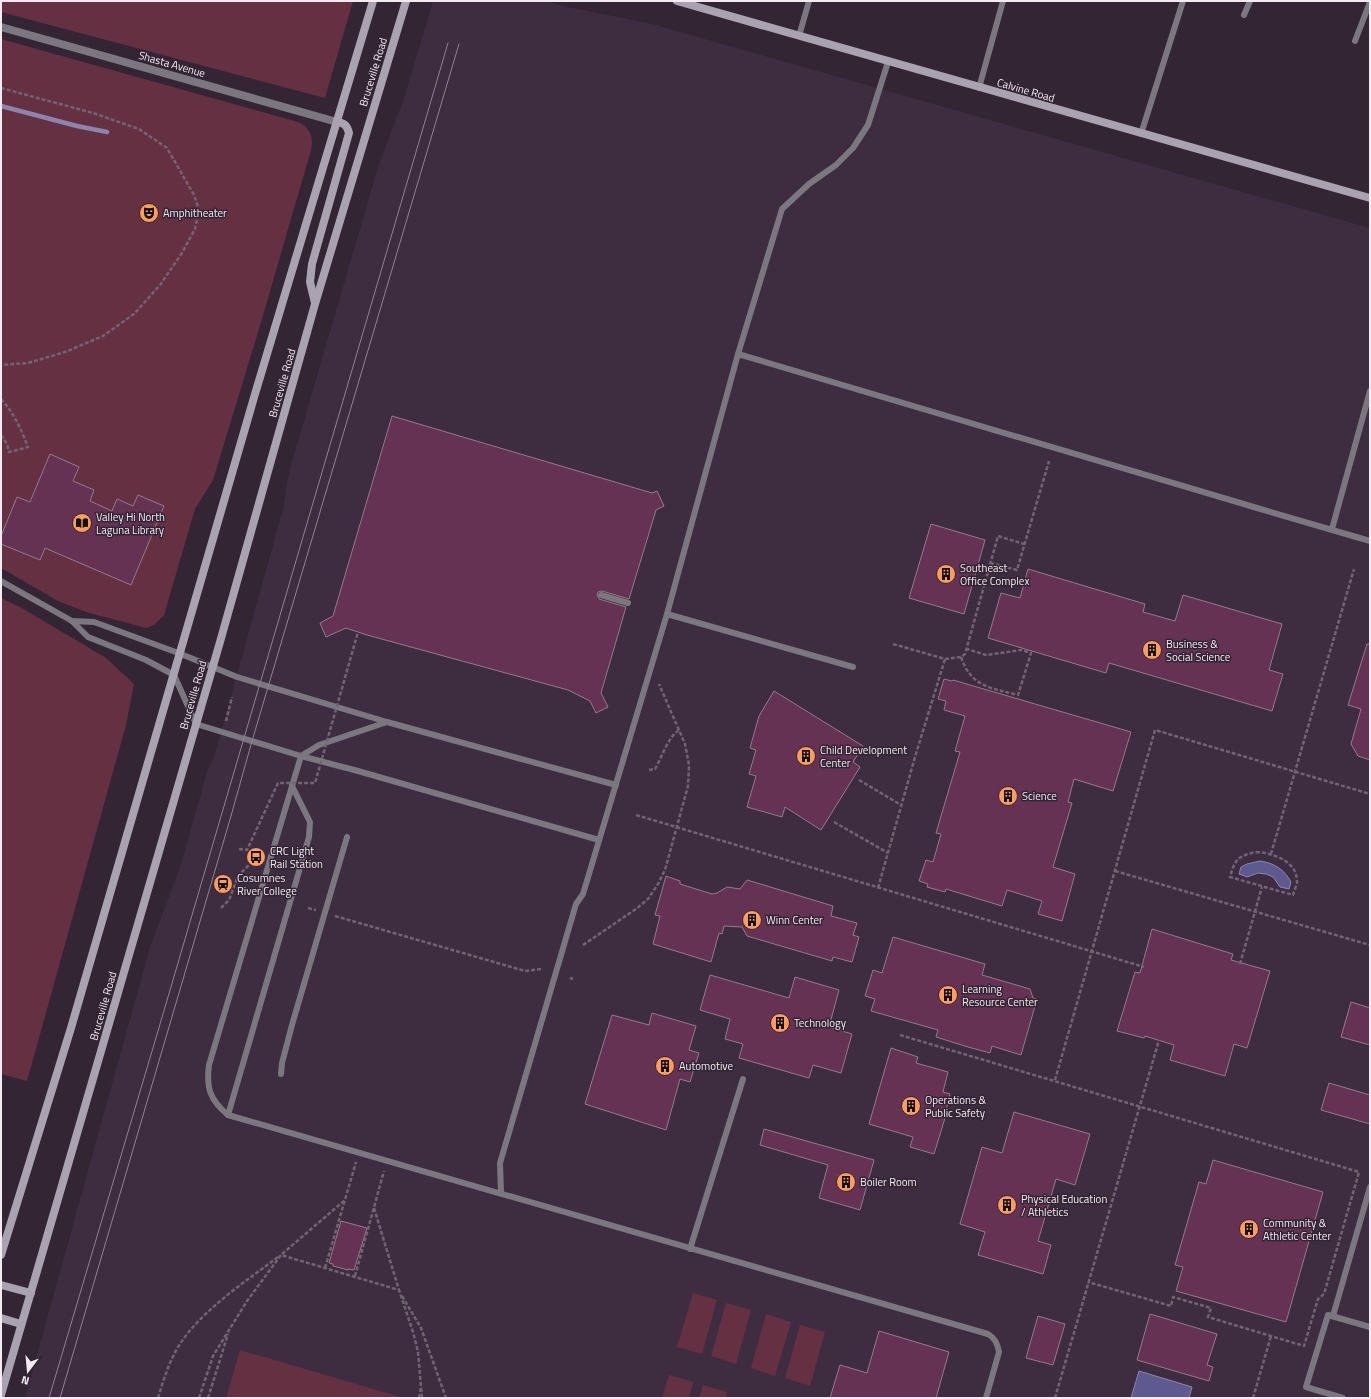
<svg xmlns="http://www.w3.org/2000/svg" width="1371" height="1399" font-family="'Titillium Web',sans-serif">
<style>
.built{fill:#3e2c40}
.green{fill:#663043}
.water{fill:#5e5a90;stroke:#8b85ae}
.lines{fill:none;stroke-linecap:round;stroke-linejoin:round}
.stream{stroke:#8b85ae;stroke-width:4.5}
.building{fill:#653254;stroke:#927c89}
.path{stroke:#716472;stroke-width:2.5;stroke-dasharray:4 2;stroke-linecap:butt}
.lane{stroke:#7b7780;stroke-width:6}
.street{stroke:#7b7780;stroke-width:8}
.secondary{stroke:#a8a2b1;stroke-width:8}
.tram{stroke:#8f8490;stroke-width:1}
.path-bridge{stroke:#716472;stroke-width:2.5;stroke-dasharray:4 2;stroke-linecap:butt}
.labels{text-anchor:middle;stroke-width:3;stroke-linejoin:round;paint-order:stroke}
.street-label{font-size:11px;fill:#f3eaf4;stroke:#332534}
.poi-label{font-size:11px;fill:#f3eaf4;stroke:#332534;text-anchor:start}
</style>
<rect width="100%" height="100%" fill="#332534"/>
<!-- built -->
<polygon class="built" points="433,1 546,1 563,6 652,24 1370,228 1370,1398 25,1398 150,947 180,867 207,772 215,754 284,505 287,482 291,465 378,167 404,98"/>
<!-- green -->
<g class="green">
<polygon points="1,1 353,1 325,98 1,12"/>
<path d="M1,39L298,122C310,127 314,137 311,150L262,319L213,480L195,509L164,615L154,625L146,628L86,612L58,601L1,568Z"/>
<polygon points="1,598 20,607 106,658 134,684 126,725 27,1081 1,1074"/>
<polygon points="693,1293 717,1300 702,1354 677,1347"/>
<polygon points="726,1303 751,1310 736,1364 711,1356"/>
<polygon points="766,1314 791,1322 775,1376 751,1368"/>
<polygon points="800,1325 825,1332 810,1386 785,1378"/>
<polygon points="240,1350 404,1398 226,1398"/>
<polygon points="669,1375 693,1382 689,1398 662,1398"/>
<polygon points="703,1385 727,1392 726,1398 699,1398"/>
</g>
<!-- water -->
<g class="water">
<path d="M1260,861C1274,863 1284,869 1291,882L1289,889L1280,887L1273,877L1266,874L1258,873L1247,877L1239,874L1241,867L1247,864Z"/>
<polygon points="1139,1371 1192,1387 1189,1398 1131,1398"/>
</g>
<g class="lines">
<!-- stream -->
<polyline class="stream" points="1,106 77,126 107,132"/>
</g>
<!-- building -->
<g class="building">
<polygon points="392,416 652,493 657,491 664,506 656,510 629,599 602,591 598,592 597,594 599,599 626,607 601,693 608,707 596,713 590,701 568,690 367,635 346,628 326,637 320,623 333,616"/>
<polygon points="50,454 79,467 73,481 94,490 90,501 112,511 117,499 133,506 138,495 164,506 131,585 45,548 40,560 1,544 1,536 17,497 30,502"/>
<polygon points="931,524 985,540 964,614 909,598"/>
<polygon points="1028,569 1145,604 1143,612 1175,621 1183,595 1282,624 1269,670 1283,674 1272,711 1109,663 1106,673 988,638 1001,593 1020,598"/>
<polygon points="1367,644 1370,644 1370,760 1358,756 1351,744 1361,709 1348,705"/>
<polygon points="944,679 952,681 953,680 1131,732 1113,791 1074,779 1068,802 1072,803 1053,867 1075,874 1062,921 1038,914 1042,901 1007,890 1002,906 946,889 945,892 927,887 928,884 919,881 926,860 933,862 941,834 936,833 960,752 955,751 965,716 944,710 946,701 938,699"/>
<polygon points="774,691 863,746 853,762 860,767 821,830 785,807 782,817 747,807 756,776 749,774 756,750 750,748 759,716"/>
<polygon points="666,876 680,881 680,884 712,894 717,893 727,887 740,889 747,880 833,906 831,916 857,923 853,935 859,937 852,962 833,957 832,961 747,936 742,927 724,926 722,934 719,933 711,962 653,944 660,916 655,915"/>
<polygon points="1152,929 1233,954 1231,960 1270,971 1247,1048 1234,1044 1225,1076 1170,1060 1174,1045 1145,1036 1144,1038 1117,1031 1135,972 1140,973"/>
<polygon points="893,937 985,964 982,975 1030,989 1033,998 1037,999 1021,1055 992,1046 990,1053 968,1047 936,1037 938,1030 871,1011 875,999 865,996 873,970 882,973"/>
<polygon points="710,975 789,998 795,977 839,990 829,1027 852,1034 841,1073 813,1065 809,1078 739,1058 743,1044 725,1039 730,1019 700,1010"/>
<polygon points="1351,1002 1370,1008 1370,1045 1341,1037"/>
<polygon points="652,1013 696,1026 689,1050 699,1053 690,1082 680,1079 666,1130 585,1104 612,1015 649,1025"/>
<polygon points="891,1048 918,1057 916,1063 948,1072 943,1092 950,1094 944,1118 945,1118 934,1154 910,1147 913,1137 869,1124"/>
<polygon points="1329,1083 1370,1095 1370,1124 1321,1110"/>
<polygon points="1014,1112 1090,1134 1075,1185 1056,1179 1038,1241 1051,1245 1043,1274 978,1255 985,1232 960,1224 982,1147 1002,1153"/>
<polygon points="764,1129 874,1160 860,1210 819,1198 828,1165 760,1145"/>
<polygon points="1213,1160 1323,1192 1286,1322 1176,1291 1183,1267 1175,1265 1199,1182 1206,1184"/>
<polygon points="341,1221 367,1228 354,1270 348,1269 348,1270 333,1266 333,1264 329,1263"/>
<polygon points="1150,1314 1217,1334 1207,1365 1213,1367 1209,1381 1137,1360"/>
<polygon points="1038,1316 1065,1324 1053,1365 1026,1358"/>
<polygon points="879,1331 949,1352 936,1398 830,1398 840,1365 867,1373"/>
</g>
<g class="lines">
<!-- path -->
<g class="path">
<polyline points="1,88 93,113 139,129 167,148 194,195 199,210 195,229 182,253 160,285 134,314 103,336 65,352 28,363 1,365"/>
<path d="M1,399C14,413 21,429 28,447L9,452L7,444L1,435"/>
<polyline points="990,563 1017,570 1049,461"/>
<polyline points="893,644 945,659 961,657 965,654 998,536 1024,544"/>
<path d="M961,657C971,687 991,688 1018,695L1031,653L1022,650L986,655L967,649"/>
<polyline points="226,721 232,697"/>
<path d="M649,770L655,769C662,757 668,737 679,730"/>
<polyline points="859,780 901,805"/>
<polyline points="636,815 1144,967"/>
<polyline points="834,822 888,853"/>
<path d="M1256,852C1273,853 1298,861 1297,883C1296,887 1294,891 1293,895L1230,877C1235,859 1238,856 1256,852Z"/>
<polyline points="1271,854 1354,569"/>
<polyline points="1115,871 1370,945"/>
<polyline points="878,888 915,757 945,659"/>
<polyline points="221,908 229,900 238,876 251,863"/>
<polyline points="308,908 316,910"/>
<polyline points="335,916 525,971 541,969"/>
<polyline points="583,945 636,909 648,899 658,884 665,870 688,786 689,765 685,744 659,684"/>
<polyline points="1240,964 1262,887"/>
<polyline points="570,978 573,979"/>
<polyline points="900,1035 1359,1172 1324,1294 1318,1299 1304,1346 1208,1317 1211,1308 1173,1297 1171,1306 1088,1282"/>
<polyline points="1055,1080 1155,730 1370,794"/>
<polyline points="374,1208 399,1290"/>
<polyline points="282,1254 345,1200"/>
<polyline points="325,1268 356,1162"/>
<polyline points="355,1276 384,1171"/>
<polyline points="402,1296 421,1328 446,1398"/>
<path d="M158,1398C164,1379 169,1361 180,1344C201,1311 246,1281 278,1257"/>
<polyline points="199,1398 213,1356 247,1301 281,1255 399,1290 413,1332 418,1352 422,1398"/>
<polyline points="208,1398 228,1334"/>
<polyline points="419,1398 421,1388"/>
<polyline points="1055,1398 1159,1040"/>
<polyline points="1253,1398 1271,1336"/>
</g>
<!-- lane -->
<g class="lane">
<polyline points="1244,15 1250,1"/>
<polyline points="799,36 809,1"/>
<polyline points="1355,41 1370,2"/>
<polyline points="979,88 1003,1"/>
<polyline points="1141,134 1183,1"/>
<polyline points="738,354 782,209 809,184 836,165 853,148 868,125 888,62"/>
<polyline points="1332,529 1370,391"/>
<polyline points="1,581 72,621 88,637 146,660 174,675 196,724 301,756 358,771 599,840"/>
<polyline points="601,595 628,603"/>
<polyline points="667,614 853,667"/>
<polyline points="72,621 94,622 181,654 237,677 387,722 616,785"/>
<path d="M387,722L319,745L301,756L209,1065C206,1088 210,1100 228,1115L988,1334C995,1338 997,1343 999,1352L986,1398"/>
<polyline points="281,1074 282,1063 292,1025 347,837"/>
<polyline points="228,1115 309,837 310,822 292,786"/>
<polyline points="501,1193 500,1163 576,904 583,894 667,614 738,354 1257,508 1370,541"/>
<polyline points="690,1249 743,1079"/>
<polyline points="1333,1316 1370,1187"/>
<polyline points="1343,1398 1306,1387 1328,1315 1370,1327"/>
</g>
<!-- street -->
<polyline class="street" points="1,27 337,122"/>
<!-- secondary -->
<g class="secondary">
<polyline points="677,1 1370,198"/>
<path d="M315,303L310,282L312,264L349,133C347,125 344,123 337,122"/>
<polyline points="1,1255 71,1028 255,394 373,1"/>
<polyline points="1,1285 31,1293"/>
<polyline points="1,1318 21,1324"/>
<polyline points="1,1395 220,642 315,304 406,1"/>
</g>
<!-- tram -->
<g class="tram">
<polyline points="49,1398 158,1031 448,43"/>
<polyline points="60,1398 231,816 252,741 459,44"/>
</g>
<!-- path-bridge -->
<polyline class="path-bridge" points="239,849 247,850 278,783 315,783 358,632"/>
</g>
<!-- icons -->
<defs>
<symbol id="theatre-disc" viewBox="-11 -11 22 22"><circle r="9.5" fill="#fe9c58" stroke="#332534"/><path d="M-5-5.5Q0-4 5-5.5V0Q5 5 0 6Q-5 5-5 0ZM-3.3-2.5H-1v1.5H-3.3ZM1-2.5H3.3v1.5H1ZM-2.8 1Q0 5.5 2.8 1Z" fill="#111"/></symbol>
<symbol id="library-disc" viewBox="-11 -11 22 22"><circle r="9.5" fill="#fe9c58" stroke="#332534"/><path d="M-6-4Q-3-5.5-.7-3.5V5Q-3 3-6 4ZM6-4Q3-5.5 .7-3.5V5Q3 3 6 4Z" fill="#111"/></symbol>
<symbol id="building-disc" viewBox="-11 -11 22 22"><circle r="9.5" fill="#fe9c58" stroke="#332534"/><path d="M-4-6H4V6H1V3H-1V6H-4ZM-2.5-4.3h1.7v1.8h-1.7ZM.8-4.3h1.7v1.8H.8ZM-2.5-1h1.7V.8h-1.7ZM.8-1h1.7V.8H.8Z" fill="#111"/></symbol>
<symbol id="bus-disc" viewBox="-11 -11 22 22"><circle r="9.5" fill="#fe9c58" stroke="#332534"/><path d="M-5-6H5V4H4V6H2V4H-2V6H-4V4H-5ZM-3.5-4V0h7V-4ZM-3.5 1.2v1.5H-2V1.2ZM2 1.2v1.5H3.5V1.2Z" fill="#111"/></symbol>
<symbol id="station-disc" viewBox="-11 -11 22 22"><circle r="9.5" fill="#fe9c58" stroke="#332534"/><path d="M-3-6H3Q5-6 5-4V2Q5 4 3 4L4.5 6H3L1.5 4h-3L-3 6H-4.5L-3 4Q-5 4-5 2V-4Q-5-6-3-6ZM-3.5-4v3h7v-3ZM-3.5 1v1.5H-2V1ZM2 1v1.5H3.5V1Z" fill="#111"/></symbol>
</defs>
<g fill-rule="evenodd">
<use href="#theatre-disc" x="138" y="202" width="22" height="22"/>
<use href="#library-disc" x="71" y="512" width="22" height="22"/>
<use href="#building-disc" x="935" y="563" width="22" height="22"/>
<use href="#building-disc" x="1141" y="639" width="22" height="22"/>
<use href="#building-disc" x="795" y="745" width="22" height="22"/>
<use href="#building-disc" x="997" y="785" width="22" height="22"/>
<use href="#bus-disc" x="245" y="846" width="22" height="22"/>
<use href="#station-disc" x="212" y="873" width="22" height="22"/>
<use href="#building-disc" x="741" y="909" width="22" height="22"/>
<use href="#building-disc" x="937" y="984" width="22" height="22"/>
<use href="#building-disc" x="769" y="1012" width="22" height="22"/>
<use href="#building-disc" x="654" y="1055" width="22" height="22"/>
<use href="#building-disc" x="900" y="1095" width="22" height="22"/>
<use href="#building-disc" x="835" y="1171" width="22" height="22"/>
<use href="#building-disc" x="996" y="1194" width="22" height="22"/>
<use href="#building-disc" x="1238" y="1218" width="22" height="22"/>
</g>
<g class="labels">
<!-- street labels -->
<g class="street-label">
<text transform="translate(172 64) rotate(16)" y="4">Shasta Avenue</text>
<text transform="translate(373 72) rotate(-73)" y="4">Bruceville Road</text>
<text transform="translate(1026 90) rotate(16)" y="4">Calvine Road</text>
<text transform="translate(282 383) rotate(-74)" y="4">Bruceville Road</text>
<text transform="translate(193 695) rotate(-74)" y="4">Bruceville Road</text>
<text transform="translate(103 1006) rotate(-74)" y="4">Bruceville Road</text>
</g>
<!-- poi labels -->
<g class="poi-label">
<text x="163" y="217">Amphitheater</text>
<text x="96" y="521">Valley Hi North<tspan x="96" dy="13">Laguna Library</tspan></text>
<text x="960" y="572">Southeast<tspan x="960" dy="13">Office Complex</tspan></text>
<text x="1166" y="648">Business &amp;<tspan x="1166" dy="13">Social Science</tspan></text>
<text x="820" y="754">Child Development<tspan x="820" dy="13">Center</tspan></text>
<text x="1022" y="800">Science</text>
<text x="270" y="855">CRC Light<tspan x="270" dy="13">Rail Station</tspan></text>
<text x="237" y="882">Cosumnes<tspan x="237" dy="13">River College</tspan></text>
<text x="766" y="924">Winn Center</text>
<text x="962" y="993">Learning<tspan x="962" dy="13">Resource Center</tspan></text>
<text x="794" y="1027">Technology</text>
<text x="679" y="1070">Automotive</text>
<text x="925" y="1104">Operations &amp;<tspan x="925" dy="13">Public Safety</tspan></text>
<text x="860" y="1186">Boiler Room</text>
<text x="1021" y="1203">Physical Education<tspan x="1021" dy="13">/ Athletics</tspan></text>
<text x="1263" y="1227">Community &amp;<tspan x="1263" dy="13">Athletic Center</tspan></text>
</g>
</g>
<!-- border -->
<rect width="1371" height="1399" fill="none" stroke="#f3eaf4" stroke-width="4"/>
<!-- north arrow -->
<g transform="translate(28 1371) rotate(196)" stroke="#332534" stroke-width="3" paint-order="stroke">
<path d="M0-3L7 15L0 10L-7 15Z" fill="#f3eaf4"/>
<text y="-6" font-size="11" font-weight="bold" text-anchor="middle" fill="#f3eaf4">N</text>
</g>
</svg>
